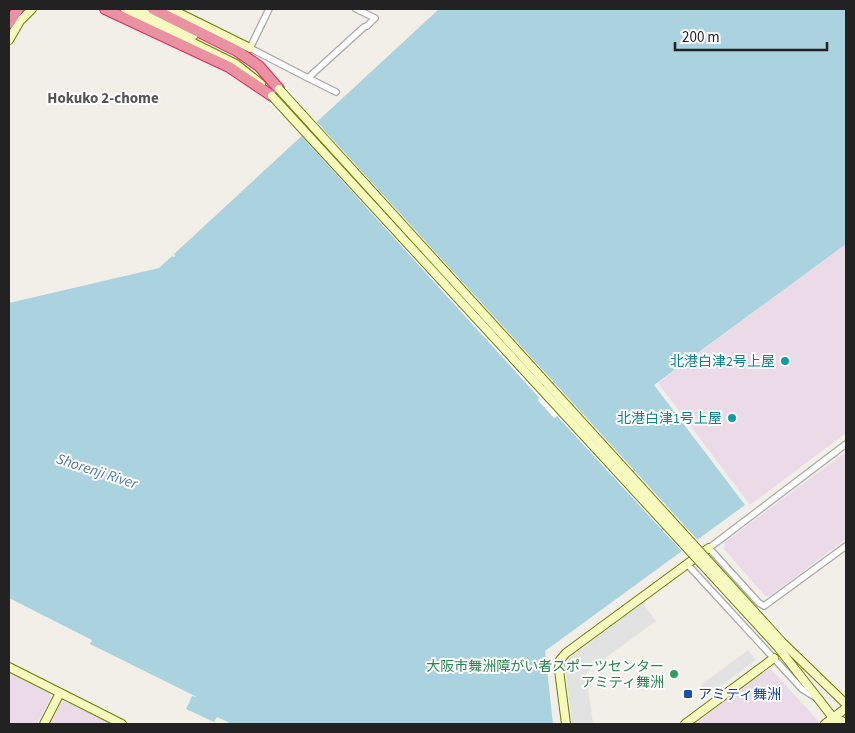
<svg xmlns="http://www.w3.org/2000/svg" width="855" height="733" font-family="'Source Sans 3','Noto Sans JP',sans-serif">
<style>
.industrial{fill:#ebdbe8}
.parking{fill:#e2e2e2}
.water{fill:#aad3df}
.pier{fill:#fff}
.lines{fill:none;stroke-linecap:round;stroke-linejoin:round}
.street-casing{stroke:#a9a9a9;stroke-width:8}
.secondary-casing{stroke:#707d05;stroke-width:10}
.highway-casing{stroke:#dc2a67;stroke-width:12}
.street{stroke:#fff;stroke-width:5.5}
.secondary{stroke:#f7fabf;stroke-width:8}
.highway{stroke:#e892a2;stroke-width:10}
.secondary-bridge-casing{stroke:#707d05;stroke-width:10;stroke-linecap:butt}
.secondary-bridge{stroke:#f7fabf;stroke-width:8}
.culture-dot{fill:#0f9aa8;stroke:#fff;stroke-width:2}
.leisure-dot{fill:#2e9e5b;stroke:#fff;stroke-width:2}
.transit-dot{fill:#1a4fb4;stroke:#fff;stroke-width:2}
.labels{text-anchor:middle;stroke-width:4;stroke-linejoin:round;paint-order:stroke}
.culture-label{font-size:14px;fill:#0d838f;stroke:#fff;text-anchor:end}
.leisure-label{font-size:14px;fill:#27864d;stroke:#fff;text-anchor:end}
.transit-label{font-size:14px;fill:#164399;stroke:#fff;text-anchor:start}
.neighbourhood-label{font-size:15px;font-weight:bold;fill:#555;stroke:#fff}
.water-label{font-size:15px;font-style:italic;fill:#4a7aab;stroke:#fff}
</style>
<rect width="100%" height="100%" fill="#f2efe9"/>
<!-- industrial -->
<g class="industrial">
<polygon points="846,244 846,433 750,505 658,383"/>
<polygon points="846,452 846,539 770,596 765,596 724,549 725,542"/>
<polygon points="768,669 772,670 821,724 694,724"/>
<polygon points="9,673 49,693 51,697 37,724 9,724"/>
<polygon points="64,701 111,724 50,724 61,703"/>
</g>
<!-- parking -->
<g class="parking">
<polygon points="643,603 656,621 590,669 586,674 593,724 572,724 565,666 568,659"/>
<polygon points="748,650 756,660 708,695 701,685"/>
</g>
<!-- water -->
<polygon class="water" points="439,9 846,9 846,244 654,385 745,505 545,651 553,724 232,724 217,717 214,722 186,709 192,696 197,697 90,644 92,640 9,598 9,303 159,268 172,256 174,257 175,256 174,254"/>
<!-- pier -->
<polygon class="pier" points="285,84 302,106 787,638 773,650 557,416 554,418 538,400 539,398 555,415 287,120 267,101"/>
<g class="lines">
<defs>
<g id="street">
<polyline points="269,9 250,48 308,78 364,27 367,26 375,18 356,9"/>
<polyline points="308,78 336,92"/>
<polyline points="846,444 709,548 759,603 764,606 846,546"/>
<polyline points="687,564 802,689 815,697"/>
</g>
<g id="secondary">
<polyline points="125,9 236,64 261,84"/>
<polyline points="140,9 194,35"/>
<polyline points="171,9 250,48"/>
<polyline points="9,40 20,21 32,9"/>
<polyline points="782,642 846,704"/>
<polyline points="777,646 838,724"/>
<polyline points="9,667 122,724"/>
<polyline points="834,717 846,723"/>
<polyline points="44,724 60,693"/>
<polyline points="566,724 559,670 560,660 566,653 709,548"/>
<polyline points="685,724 774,658"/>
<polyline points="825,724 846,708"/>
</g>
<g id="highway">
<polyline points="105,9 229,67 272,96"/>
<polyline points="153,9 237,51 259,66 279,89"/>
<polyline points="9,23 18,9"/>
</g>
</defs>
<!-- street casing -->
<use href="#street" class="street-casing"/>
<!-- secondary casing -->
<use href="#secondary" class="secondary-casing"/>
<!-- highway casing -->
<use href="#highway" class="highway-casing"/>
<!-- street -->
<use href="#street" class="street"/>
<!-- secondary -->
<use href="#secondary" class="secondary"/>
<!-- highway -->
<use href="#highway" class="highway"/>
<defs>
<g id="secondary-bridge">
<polyline points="279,89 782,642"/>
<polyline points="272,96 777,646"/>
</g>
</defs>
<!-- secondary-bridge casing -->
<use href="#secondary-bridge" class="secondary-bridge-casing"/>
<!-- secondary-bridge -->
<use href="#secondary-bridge" class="secondary-bridge"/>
</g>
<!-- markers -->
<g class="culture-dot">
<circle cx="785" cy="361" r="5"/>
<circle cx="732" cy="418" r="5"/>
</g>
<circle class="leisure-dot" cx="674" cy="674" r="5"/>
<rect class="transit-dot" x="683" y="689" width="10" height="10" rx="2.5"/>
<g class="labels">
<!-- culture labels -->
<g class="culture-label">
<text x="775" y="366">北港白津2号上屋</text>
<text x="722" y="423">北港白津1号上屋</text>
</g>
<!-- leisure labels -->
<g class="leisure-label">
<text x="664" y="671">大阪市舞洲障がい者スポーツセンター<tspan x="664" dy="16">アミティ舞洲</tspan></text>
</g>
<!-- transit labels -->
<g class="transit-label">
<text x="698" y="699">アミティ舞洲</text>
</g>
<!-- neighbourhood labels -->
<g class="neighbourhood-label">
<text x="103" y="103">Hokuko 2-chome</text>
</g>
<!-- water labels -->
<g class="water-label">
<text transform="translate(97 471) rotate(18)" y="5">Shorenji River</text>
</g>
</g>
<!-- border -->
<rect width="855" height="733" fill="none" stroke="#222222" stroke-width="20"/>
<!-- scale -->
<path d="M675 42v8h152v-8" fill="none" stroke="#222222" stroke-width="2.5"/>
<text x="682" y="42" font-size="15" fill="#222222" stroke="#ffffff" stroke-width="4" paint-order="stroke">200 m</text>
</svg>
